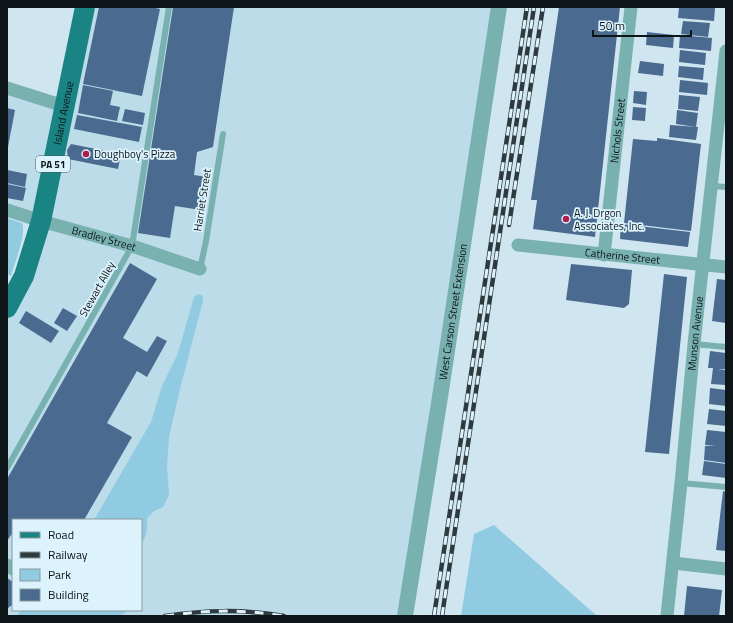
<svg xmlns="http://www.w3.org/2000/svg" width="733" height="623" font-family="'Titillium Web',sans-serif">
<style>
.built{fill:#bcdce9;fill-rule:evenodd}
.green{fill:#91cbe2}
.building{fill:#4a6a8f}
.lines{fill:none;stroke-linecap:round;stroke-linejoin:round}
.service{stroke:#79b1b1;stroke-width:6}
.minor{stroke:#79b1b1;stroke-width:13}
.tertiary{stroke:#79b1b1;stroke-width:16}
.primary{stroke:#1a8383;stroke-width:20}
.rail-casing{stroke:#2f3a3e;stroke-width:4.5}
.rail{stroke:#dcf3fd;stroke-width:3;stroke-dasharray:9;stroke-linecap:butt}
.poi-dot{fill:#af1d4c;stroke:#dcf3fd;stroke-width:1.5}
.labels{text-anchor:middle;stroke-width:3.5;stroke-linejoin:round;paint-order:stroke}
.shield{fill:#dcf3fd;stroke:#4b585d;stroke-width:1}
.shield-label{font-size:10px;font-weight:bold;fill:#0d1518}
.street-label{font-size:11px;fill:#0d1518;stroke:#dcf3fd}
.poi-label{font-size:11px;fill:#0d1518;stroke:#dcf3fd;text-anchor:start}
</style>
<rect width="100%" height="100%" fill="#cfe6f0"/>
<!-- built -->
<path class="built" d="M85,7H499L405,616H7V308L41,221L7,210V88L64,106ZM13,520H141V610H13Z"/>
<!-- green -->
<g class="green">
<path d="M7,218L22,223C27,232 14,265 11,276L7,274Z"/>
<path d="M198,294L203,296V301L181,385L169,437L167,465L169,495L163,507L154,511L147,518C147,527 148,536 141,543V520H94L151,422L162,386L178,353L194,297Z"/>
<polygon points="494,525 597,616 461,616 474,534"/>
<polygon points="21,610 129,610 120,616 17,616"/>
</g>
<!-- building -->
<g class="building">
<polygon points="99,7 151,7 160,9 142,96 83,84"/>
<polygon points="173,7 234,7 213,147 197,152 194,175 207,177 201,210 175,206 170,238 138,233"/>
<polygon points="559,7 620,7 595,237 533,229 537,200 531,200"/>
<polygon points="679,7 715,8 714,21 678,18"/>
<polygon points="683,21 710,23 708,37 681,34"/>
<polygon points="647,32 674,35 673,48 646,45"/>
<polygon points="680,35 712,38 711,51 679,48"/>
<polygon points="680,50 706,53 705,65 679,62"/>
<polygon points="640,61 664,64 663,76 638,73"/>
<polygon points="679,66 704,68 703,80 678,77"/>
<polygon points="680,80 708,83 707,95 679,92"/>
<polygon points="83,85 113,91 110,105 120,107 117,121 78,113"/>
<polygon points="634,91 647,92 646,105 633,103"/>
<polygon points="679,95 700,97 698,111 678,109"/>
<polygon points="633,107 646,108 645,121 632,120"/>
<polygon points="7,108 15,110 8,147 7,147"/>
<polygon points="125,109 145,113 143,125 122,121"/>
<polygon points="677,110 698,113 696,127 676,124"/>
<polygon points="77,115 142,127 139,142 74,129"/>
<polygon points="670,125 698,127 696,140 669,137"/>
<polygon points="657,138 701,144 691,231 624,223 633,139 657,141"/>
<polygon points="71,144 121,154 118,169 68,159 67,150"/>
<polygon points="7,170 27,174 25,187 7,183"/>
<polygon points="7,184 26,188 23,201 7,198"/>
<polygon points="621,224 690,232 688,247 620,239"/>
<polygon points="130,263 157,279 123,338 147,352 157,336 167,341 147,377 137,371 107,423 132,437 84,520 13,520 13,532 7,541 7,479"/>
<polygon points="571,264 632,270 629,304 624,308 566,300"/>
<polygon points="664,274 687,277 669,454 645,452"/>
<polygon points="717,279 726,280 726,323 712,321"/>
<polygon points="63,308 77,316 67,331 54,323"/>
<polygon points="26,311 59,331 51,343 19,323"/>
<polygon points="710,351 726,353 726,369 717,369 726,370 726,385 711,384 713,368 708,368"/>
<polygon points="710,388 726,390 726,406 709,404"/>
<polygon points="709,409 726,411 726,426 707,424"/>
<polygon points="707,430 726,432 726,463 704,460 705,446 716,446 705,445"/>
<polygon points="704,461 726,464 726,478 702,475"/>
<polygon points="723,491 726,492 726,551 716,550"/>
<polygon points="7,578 13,582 13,604 7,609"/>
<polygon points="687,586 722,590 719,616 684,616"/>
</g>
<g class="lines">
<!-- service -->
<g class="service">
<polyline points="712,186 726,187"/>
<polyline points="200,269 206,241 223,134"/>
<polyline points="694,344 726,347"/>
<polyline points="7,468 132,246 169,7"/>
<polyline points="681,483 726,487"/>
</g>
<!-- minor -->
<g class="minor">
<polyline points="7,88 64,106"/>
<path id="s1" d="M7,210L41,221L132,246L200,269"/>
<path id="s2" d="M518,245L726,267"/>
<path id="s3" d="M604,255L631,7"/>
<polyline points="673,563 726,569"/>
<polyline points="7,565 13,569"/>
<path id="s4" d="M667,616L681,483L694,344L726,51"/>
</g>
<!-- tertiary -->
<path class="tertiary" id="s5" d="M405,616L440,397L499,7"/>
<!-- primary -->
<path class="primary" id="s6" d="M7,308L24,276L41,221L85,7"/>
<defs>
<g id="rail">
<polyline points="509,225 543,7"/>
<path d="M165,616C206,610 242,609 284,616"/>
<polyline points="434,616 527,7"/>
<polyline points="442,616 534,7"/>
</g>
</defs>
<!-- rail casing -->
<use href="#rail" class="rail-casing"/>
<!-- rail -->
<use href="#rail" class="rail"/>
</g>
<!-- markers -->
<g class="poi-dot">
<circle cx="86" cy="154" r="4"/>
<circle cx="566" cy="219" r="4"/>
</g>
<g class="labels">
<!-- shield labels -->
<rect class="shield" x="36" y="156" width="34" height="16" rx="3"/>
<g class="shield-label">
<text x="53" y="168">PA 51</text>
</g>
<!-- street labels -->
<g class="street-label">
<text dy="4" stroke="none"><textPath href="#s6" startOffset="204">Island Avenue</textPath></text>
<text dy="4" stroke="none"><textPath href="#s3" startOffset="125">Nichols Street</textPath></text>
<text transform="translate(202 200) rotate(-81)" y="4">Harriet Street</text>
<text dy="4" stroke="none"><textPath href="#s1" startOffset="101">Bradley Street</textPath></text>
<text dy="4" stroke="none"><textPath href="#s2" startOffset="105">Catherine Street</textPath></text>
<text transform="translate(97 289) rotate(-61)" y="4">Stewart Alley</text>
<text dy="4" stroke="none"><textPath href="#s5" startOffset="308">West Carson Street Extension</textPath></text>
<text dy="4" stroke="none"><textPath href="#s4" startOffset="284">Munson Avenue</textPath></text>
</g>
<!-- poi labels -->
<g class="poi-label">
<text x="94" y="158">Doughboy's Pizza</text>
<text x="574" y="217">A. J. Drgon<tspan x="574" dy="13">Associates, Inc.</tspan></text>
</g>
</g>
<!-- border -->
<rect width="733" height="623" fill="none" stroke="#0d1518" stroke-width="16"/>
<!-- legend -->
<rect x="12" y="519" width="130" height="92" fill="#dcf3fd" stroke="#899aa1"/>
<rect x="20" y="532" width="20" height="6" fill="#1a8383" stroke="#899aa1"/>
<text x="48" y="539" font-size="12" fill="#0d1518">Road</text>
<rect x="20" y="552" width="20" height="6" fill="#2f3a3e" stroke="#899aa1"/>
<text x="48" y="559" font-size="12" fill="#0d1518">Railway</text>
<rect x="20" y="569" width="20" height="12" fill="#91cbe2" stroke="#899aa1"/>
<text x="48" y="579" font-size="12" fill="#0d1518">Park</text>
<rect x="20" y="589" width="20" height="12" fill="#4a6a8f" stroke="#899aa1"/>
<text x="48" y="599" font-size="12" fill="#0d1518">Building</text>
<!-- scale -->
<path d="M593 30v6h98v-6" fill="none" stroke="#0d1518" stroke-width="2"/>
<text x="599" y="30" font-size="12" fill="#0d1518" stroke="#dcf3fd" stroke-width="3" paint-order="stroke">50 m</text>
</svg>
